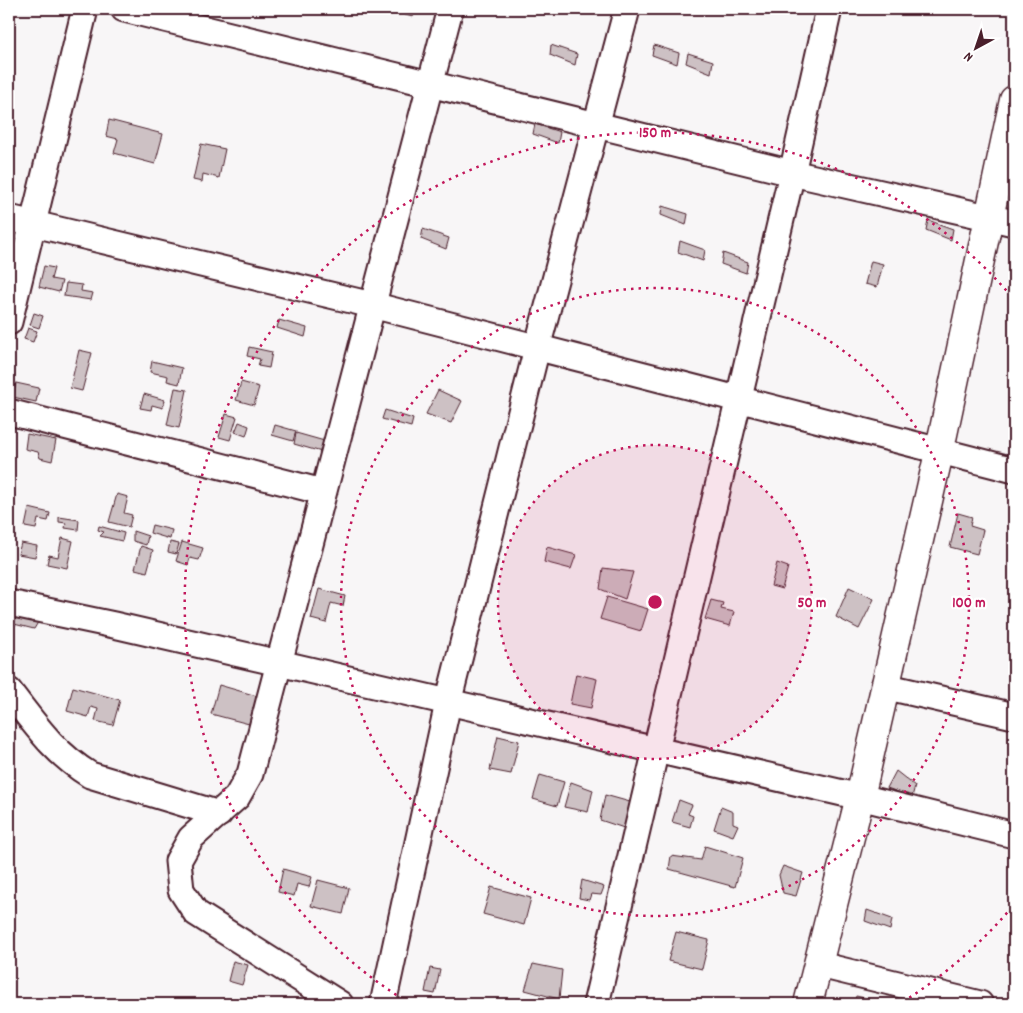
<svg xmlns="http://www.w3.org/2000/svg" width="1023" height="1013" font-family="Dekko,sans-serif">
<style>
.building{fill:#cdc1c4;stroke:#4a1f2b}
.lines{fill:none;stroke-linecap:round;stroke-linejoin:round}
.minor-casing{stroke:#4a1f2b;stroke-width:29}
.secondary-casing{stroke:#4a1f2b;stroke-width:31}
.minor{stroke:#fff;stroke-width:25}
.secondary{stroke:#fff;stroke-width:28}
.ring{fill:none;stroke:#c2185b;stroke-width:2.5;stroke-dasharray:2.5 5}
.centre{fill:#c2185b;stroke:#fff;stroke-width:2.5}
.ring-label{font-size:15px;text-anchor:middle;font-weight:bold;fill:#c2185b;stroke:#fff;stroke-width:4.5;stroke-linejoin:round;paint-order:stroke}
</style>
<rect width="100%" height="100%" fill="#f8f6f7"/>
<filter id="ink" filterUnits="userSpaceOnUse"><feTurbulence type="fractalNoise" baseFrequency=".02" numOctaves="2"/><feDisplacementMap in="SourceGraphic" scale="10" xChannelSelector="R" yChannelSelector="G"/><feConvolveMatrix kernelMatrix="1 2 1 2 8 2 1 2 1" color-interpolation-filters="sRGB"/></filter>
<g filter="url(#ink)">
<!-- building -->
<g class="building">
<polygon points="382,9 415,9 413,17"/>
<polygon points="551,45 577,54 575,65 550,55"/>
<polygon points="654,45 679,53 677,64 652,55"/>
<polygon points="688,53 713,61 711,73 686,63"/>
<polygon points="109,120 163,134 155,164 114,153 118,139 106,136"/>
<polygon points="535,124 560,132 558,143 533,134"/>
<polygon points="201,144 225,149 219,178 203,174 202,182 193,180"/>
<polygon points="662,206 688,214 686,225 661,215"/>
<polygon points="928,220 953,229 951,240 926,230"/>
<polygon points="423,229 449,238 446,249 421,239"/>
<polygon points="680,241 705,250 703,261 678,252"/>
<polygon points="723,253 748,262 746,273 721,264"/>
<polygon points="871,261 883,264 877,287 865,284"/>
<polygon points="44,266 54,268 51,279 62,281 59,292 39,287"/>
<polygon points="66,283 82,285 81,291 93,293 91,300 64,296"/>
<polygon points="34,313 43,316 39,328 30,325"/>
<polygon points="279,320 307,328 305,337 277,328"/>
<polygon points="28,328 37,331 33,342 24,339"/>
<polygon points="249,347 272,352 269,368 258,366 260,359 247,356"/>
<polygon points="79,350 92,353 82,391 70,388"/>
<polygon points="152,361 182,368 179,384 167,381 168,376 150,372"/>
<polygon points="241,382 259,387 254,405 236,400"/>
<polygon points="16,383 39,388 36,402 13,397"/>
<polygon points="175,388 187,390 179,428 167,425"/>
<polygon points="438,390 462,401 451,423 426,414"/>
<polygon points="144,394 165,400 163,408 152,405 151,410 140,408"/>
<polygon points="385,410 413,419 411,427 382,419"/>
<polygon points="226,414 237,417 230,440 219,437"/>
<polygon points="239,422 249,426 246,436 235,432"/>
<polygon points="275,425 296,431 293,441 272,435"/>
<polygon points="296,433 328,442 325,453 294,444"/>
<polygon points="27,434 56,440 52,461 40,458 38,452 25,449"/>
<polygon points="117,494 128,497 124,513 132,515 129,527 109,522"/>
<polygon points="29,508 50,513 48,521 38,519 36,529 25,527"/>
<polygon points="958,513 972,517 970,526 983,530 977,554 950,547"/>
<polygon points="59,517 79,520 78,530 65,528 66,523 59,522"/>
<polygon points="152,525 172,530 170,539 150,533"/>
<polygon points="99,526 124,533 122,541 100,536 104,532 98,530"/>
<polygon points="133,531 148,536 146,545 133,541"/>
<polygon points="62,538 73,541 67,568 47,564 49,555 58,557"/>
<polygon points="170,542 179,544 176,554 168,552"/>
<polygon points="182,542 203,548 199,560 190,558 188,565 176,561"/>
<polygon points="21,543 37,546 35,557 18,554"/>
<polygon points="141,546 153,550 147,572 135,569"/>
<polygon points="547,547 576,555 571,569 544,562"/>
<polygon points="777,563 788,567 782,589 771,586"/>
<polygon points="603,568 633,572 625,599 600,589"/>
<polygon points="849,587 874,599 859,629 836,617"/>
<polygon points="319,589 345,596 343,606 331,603 326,623 311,619"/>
<polygon points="607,597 648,609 641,631 600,619"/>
<polygon points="711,600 723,603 721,609 734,612 730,626 705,619"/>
<polygon points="17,608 43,614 34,629 14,624"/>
<polygon points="576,674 597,679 591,708 570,704"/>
<polygon points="219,685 257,696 249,724 211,714"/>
<polygon points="73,687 120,700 113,725 95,721 98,709 91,707 88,717 67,711"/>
<polygon points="498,736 519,741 511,774 490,770"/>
<polygon points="896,771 915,786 912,797 887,788"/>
<polygon points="540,775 564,782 557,806 533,799"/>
<polygon points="571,782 593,790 588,812 564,807"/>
<polygon points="605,795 630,802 624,828 600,820"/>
<polygon points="679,800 692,805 688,814 693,816 690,827 672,822"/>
<polygon points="721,807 733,812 733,823 738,825 733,836 714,829"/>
<polygon points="705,846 743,858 735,887 669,869 671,856 701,860"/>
<polygon points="783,866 803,873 796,896 783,893 779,875"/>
<polygon points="283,869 312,877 309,887 297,884 294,896 278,892"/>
<polygon points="318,880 349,888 343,914 311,906"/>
<polygon points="582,880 604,887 601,895 591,894 589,900 579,898"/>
<polygon points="491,887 531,898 524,925 483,914"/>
<polygon points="867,910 892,919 890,930 865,921"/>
<polygon points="676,932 709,940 702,969 668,961"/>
<polygon points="233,961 248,965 242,985 228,981"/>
<polygon points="533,964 562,970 559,999 525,990"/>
<polygon points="430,968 440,970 435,994 425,992"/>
<polygon points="856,996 890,1004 854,1004"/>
</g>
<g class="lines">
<defs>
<g id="minor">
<polyline points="124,9 792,173 1014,223"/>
<polyline points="9,218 372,305 1014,470"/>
<polyline points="9,322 85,9"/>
<polyline points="9,412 323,492"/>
<polyline points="9,603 114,625 860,797 1014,835"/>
<polyline points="884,686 1014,716"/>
<path d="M9,691C34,723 54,753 90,775L219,814"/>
<polyline points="820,965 980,1004"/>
<polyline points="340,1004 196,913 181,890 178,861 191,838 237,797 250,774 450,9"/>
<polyline points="383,1004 448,703 537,348 627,9"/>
<polyline points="596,1004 792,173 829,9"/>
</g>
<polyline id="secondary" points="808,1004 860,797 939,453 1014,100"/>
</defs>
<!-- minor casing -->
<use href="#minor" class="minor-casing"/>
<!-- secondary casing -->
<use href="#secondary" class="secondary-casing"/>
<!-- minor -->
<use href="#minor" class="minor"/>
<!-- secondary -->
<use href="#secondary" class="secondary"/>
</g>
</g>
<!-- distance rings -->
<circle cx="655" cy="602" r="157" fill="#c2185b" fill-opacity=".12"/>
<g class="ring">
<circle cx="655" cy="602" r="157"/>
<circle cx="655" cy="602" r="314"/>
<path d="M1012 907A470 470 0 0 1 901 1003M409 1003A470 470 0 1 1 1012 297"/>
</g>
<circle cx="655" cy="602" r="8" class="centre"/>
<g class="ring-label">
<text x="655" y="137">150 m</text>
<text x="812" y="607">50 m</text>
<text x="969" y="607">100 m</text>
</g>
<!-- margin -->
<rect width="1023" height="1013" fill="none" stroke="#fff" stroke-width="30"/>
<rect x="15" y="15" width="993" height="983" fill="none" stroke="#4a1f2b" stroke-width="2" filter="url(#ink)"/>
<!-- north arrow -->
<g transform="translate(976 48) rotate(220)" stroke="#ffffff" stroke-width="4" paint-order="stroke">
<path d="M0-4L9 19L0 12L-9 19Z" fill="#4a1f2b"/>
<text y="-8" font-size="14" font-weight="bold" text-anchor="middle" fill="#4a1f2b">N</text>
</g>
</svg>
